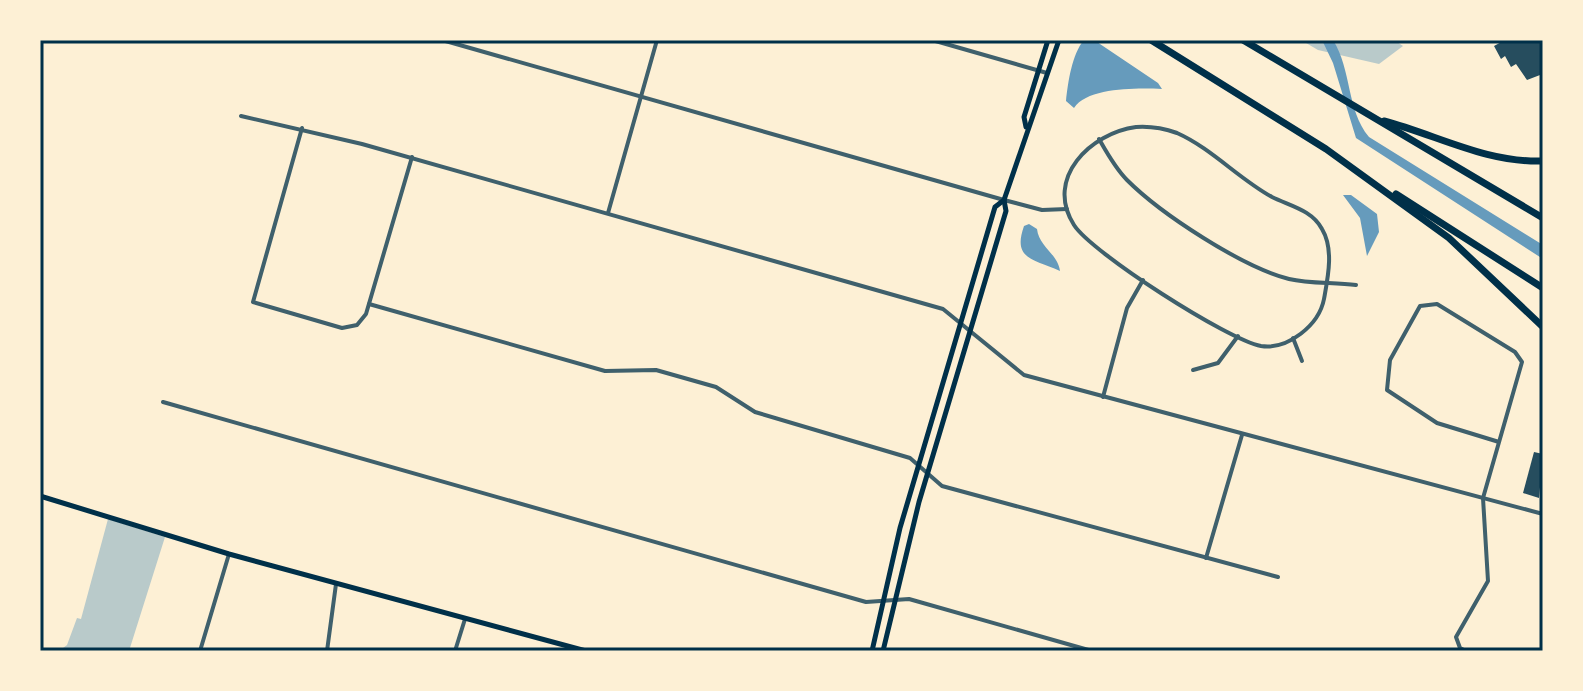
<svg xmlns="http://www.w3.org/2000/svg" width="1583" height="691" font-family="'Titillium Web',sans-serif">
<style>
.green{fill:#b9caca}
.water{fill:#669bbc}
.building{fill:#264d5e}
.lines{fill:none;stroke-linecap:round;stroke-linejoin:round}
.minor{stroke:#3f606c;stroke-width:4}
.secondary{stroke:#003049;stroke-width:5}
.motorway{stroke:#003049;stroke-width:7}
.neatline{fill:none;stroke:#003049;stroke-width:3}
</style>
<rect width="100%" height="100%" fill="#fdf0d5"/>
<!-- green -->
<g class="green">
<polygon points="1301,40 1394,40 1403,46 1379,64 1318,50"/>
<polygon points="108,519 165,537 129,651 59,651 67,645 77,618 81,619"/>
</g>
<!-- water -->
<g class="water">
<path d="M1084,40L1097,42L1158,83L1162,89C1138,88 1088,87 1074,108L1066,101C1068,82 1072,54 1084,40Z"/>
<path d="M1322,40H1333C1352,70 1346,109 1369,137L1543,245V259L1356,138L1333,63Z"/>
<polygon points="1343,195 1351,195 1377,214 1379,232 1367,256 1360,218"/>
<path d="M1029,224L1037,229C1039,247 1058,254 1060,271C1034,259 1012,260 1024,226Z"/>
</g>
<!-- building -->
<g class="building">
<polygon points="1505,40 1543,40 1543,81 1540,75 1527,80 1516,64 1511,67 1505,56 1501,59 1494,46"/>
<polygon points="1534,452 1543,454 1539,498 1523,493"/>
</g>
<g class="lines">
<!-- minor -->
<g class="minor">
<polyline points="442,40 1004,200 1042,210 1067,209"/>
<polyline points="932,40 1047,73"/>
<polyline points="241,116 362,144 943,309 1024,375 1543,514"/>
<path d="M1136,127C1150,126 1163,128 1177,133C1211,148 1239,179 1272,197C1290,206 1312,210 1322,229C1334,249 1328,277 1324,299C1319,325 1288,350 1261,346C1228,340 1092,253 1074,225C1044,178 1091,133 1136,127Z"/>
<polyline points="302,128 253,302 342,328 357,325 366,314 412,157"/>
<path d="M1099,139C1107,153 1115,168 1127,180C1161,214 1242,267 1289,279C1310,284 1335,282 1356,285"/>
<polyline points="608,213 657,40"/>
<polyline points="369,304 605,371 656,370 716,387 755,412 910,458 942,486 1278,577"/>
<polyline points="1293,338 1302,361"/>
<polyline points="1193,370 1218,363 1238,336"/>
<polyline points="1103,397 1127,308 1143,280"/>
<polyline points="163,402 866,602 909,599 1092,651"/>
<polyline points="1206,558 1242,435"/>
<polyline points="200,651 229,554"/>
<polyline points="327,651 336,584"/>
<polyline points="455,651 465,619"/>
<polyline points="1466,651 1460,648 1456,637 1488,581 1483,498 1522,362 1515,352 1437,304 1420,306 1390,360 1387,390 1437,423 1499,442"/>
</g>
<!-- secondary -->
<g class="secondary">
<polyline points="1026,127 1024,117 1048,40"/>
<polyline points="40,496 229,554 586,651"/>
<polyline points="872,651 900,528 995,207 1004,200"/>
<polyline points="883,651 919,502 1006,211 1004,200 1059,40"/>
</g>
<!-- motorway -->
<g class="motorway">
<polyline points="1151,40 1326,149 1449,238 1543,327"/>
<polyline points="1243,40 1543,218"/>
<path d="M1384,121C1437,135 1486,163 1543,161"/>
<polyline points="1396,194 1543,288"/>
</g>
</g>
<!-- border -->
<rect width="1583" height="691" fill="none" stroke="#fdf0d5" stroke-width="84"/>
<rect x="42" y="42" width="1499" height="607" class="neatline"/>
</svg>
